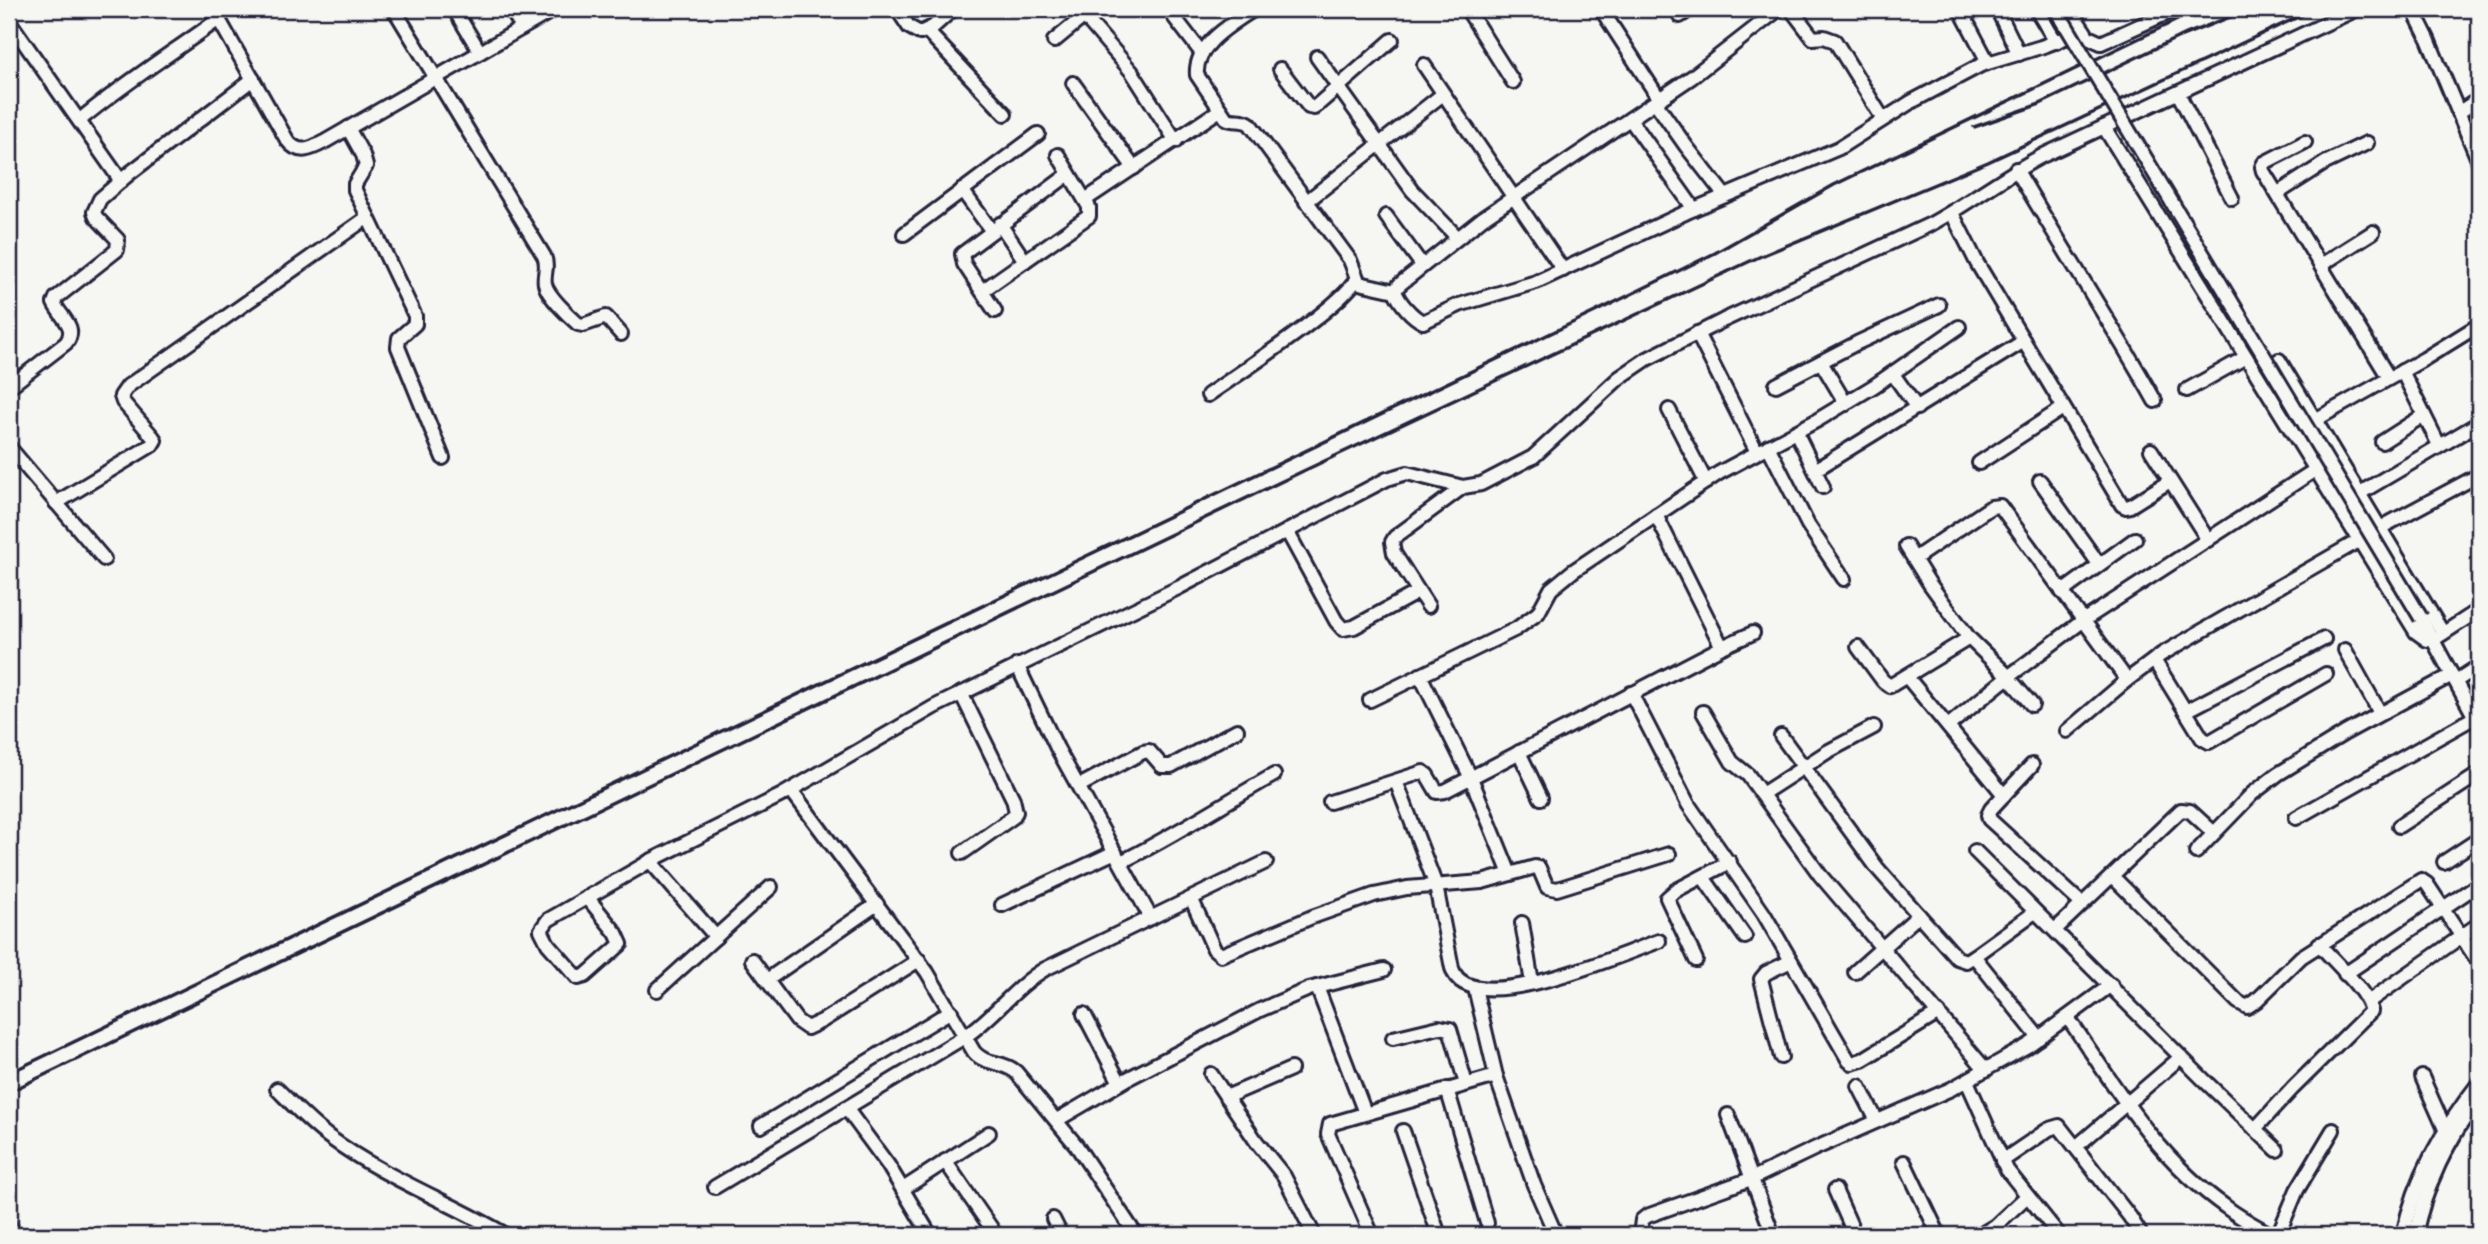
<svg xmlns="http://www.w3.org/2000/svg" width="2488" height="1244" font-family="Caveat,sans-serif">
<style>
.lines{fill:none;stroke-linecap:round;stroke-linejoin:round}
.minor-casing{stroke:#22223b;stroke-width:18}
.minor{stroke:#f6f6f2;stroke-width:12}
.rail{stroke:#22223b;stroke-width:3.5}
.minor-bridge-casing{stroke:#22223b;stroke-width:18;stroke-linecap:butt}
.minor-bridge{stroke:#f6f6f2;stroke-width:12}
</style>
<rect width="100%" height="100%" fill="#f6f6f2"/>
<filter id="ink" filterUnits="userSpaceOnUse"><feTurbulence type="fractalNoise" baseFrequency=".0143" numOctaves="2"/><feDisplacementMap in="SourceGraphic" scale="14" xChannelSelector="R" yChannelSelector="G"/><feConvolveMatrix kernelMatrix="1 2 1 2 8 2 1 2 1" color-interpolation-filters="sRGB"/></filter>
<g filter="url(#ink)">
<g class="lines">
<defs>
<g id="minor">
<path d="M213,9L287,140C299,156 311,149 326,141L555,9"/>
<path d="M394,9L544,256C549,267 543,274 545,284C547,295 569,316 578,324L583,325L606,317L621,334"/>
<polyline points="454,9 480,52"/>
<polyline points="511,9 522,28"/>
<polyline points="897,9 909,27 920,33 933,27 953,9"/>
<polyline points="1168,9 1201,52"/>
<polyline points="1467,9 1513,82"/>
<polyline points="1601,9 1660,100"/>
<path d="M1779,9L1692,77L1483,218L1399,285L1395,291C1399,302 1412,317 1423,322L1459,305L1536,282L1687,212L1839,148L1911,102L1981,65L2041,47L2084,31"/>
<polyline points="1791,9 1813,38 1824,37 1835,41 1883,119"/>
<polyline points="1960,9 1988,62"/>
<polyline points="1997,9 2019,54"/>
<polyline points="2036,9 2056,42"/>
<polyline points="2070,9 2088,37 2101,43 2176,9"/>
<polyline points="2413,9 2428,39 2479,162"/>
<polyline points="1680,16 1691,9"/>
<polyline points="1085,17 1132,72 1176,141"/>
<polyline points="9,21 121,181"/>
<polyline points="927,31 1005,114"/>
<polyline points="1054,41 1093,9"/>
<polyline points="1317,57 1412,190 1457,237"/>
<polyline points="1424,65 1563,270"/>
<polyline points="1280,69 1306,103 1309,107 1314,108 1392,40"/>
<polyline points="1073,83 1134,168"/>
<polyline points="2178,93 2232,198"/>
<polyline points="1655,102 1686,146 1725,196"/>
<polyline points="2458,113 2479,99"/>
<polyline points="1630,119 1694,209"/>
<path d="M80,120C124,83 172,53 219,19"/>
<polyline points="2104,127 2416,632 2427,640 2433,640 2479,610"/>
<polyline points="348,128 363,155 366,166 355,184 355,190 415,316 415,324 399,338 398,347 443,458"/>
<polyline points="2305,142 2264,163 2262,167 2263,171 2389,378"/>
<path d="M2016,169C2061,247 2111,322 2155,401"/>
<polyline points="962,190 991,230"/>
<polyline points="2278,193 2325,163 2367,143"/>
<polyline points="1085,200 1220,110"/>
<polyline points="1306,202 1443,94"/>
<polyline points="1952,213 1977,263 2122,505 2126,507 2130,506 2170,481"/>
<polyline points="1386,216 1422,265"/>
<polyline points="1000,224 1025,261"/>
<polyline points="904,234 1038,134"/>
<polyline points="2321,265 2373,232"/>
<polyline points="1355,282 1395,291"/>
<polyline points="982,291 1089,216 1089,207 1058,155"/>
<polyline points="995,311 964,264 962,254 1069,174"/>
<polyline points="1697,333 1757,452"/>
<polyline points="2279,360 2443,633"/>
<polyline points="1821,362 1846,404"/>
<polyline points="2402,371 2439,445"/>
<polyline points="1893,374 1917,408"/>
<polyline points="1776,385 1857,343 1939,305"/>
<path d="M9,387L66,343C78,327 61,318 54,303L56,298L117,250L118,240L96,217L94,212L100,199L130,173L253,79"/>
<polyline points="2187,390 2246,357"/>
<path d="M1208,395C1238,374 1344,305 1357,278L1350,260L1250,124C1242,118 1234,123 1226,118L1197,75C1194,45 1232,24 1254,9"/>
<polyline points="1669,410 1706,482"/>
<polyline points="2315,420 2424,359 2479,325"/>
<polyline points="1796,432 1823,487"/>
<polyline points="2382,442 2424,415"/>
<polyline points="1768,446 1808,525 1844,579"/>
<polyline points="9,447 104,559"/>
<polyline points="2151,450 2208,540"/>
<polyline points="1979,463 2063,408"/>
<polyline points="1815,470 2024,341"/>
<polyline points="2040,481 2099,564"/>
<polyline points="2360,493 2479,423"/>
<polyline points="56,503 152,445 155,440 153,437 123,402 121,396 128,386 368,217"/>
<polyline points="1656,515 1722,647"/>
<polyline points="2380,528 2479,475"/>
<polyline points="1287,531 1336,621 1343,629 1354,627 1418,592"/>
<polyline points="1906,546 1929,583 1969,638 2003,671 2032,705"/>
<polyline points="1914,559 1991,507 2000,506 2127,680"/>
<polyline points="2062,592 2135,539"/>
<polyline points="1428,606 1394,553 1392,542 1395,537 1463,487"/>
<polyline points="2421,618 2479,725"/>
<polyline points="1858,647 1883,681 1890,686 1969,638"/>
<polyline points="2345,650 2380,713"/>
<polyline points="2154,660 2202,738 2209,742 2326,674"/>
<polyline points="1017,665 1057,748 1151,918"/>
<polyline points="1420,675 1471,778 1510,874"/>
<polyline points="1907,677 2004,795"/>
<polyline points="2456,681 2479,666"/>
<polyline points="961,693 1013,799 1016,812 1013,817 962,853"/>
<polyline points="1631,693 1688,804 1764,914 1849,1061 1852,1063 1862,1060 1939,1013"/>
<polyline points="1370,700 1516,629 1538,613 1551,589 1573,571 1719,473 1816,421 1874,386 1959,327"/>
<polyline points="2186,711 2324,639"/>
<polyline points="1703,712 1732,762 1748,775 1820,875 1986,1070"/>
<polyline points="1948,726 2008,677 2084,620 2315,470"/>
<polyline points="2067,731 2127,680 2162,654 2360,540"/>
<polyline points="1781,736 1878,869 1957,958 1966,961 1974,956 2035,912"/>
<polyline points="1519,752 1541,798"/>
<polyline points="2032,765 1991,809 1988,815 1989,819 2082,904"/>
<path d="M1396,781L1436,886L1452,968C1467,1022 1623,954 1659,941"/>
<polyline points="1079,786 1143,752 1149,751 1162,766 1171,766 1237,730"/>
<path d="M791,790L927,972L974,1052C986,1066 1002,1060 1016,1072L1076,1145L1136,1235"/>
<polyline points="1762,794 1827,752 1874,727"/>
<polyline points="1330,802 1423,772 1427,775 1437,792 1445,791 1722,647 1753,633"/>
<polyline points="2296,818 2475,717"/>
<polyline points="2399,826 2479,774"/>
<polyline points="1975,851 2206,1082 2277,1150"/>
<polyline points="2196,852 2252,794 2278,774 2345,733 2452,675"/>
<polyline points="650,861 716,937"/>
<path d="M1121,862C1174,836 1222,804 1274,775"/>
<polyline points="2444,862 2479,839"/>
<polyline points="2112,876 2238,1002 2247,1007 2256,1001 2301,957 2421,880 2427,884 2479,963"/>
<polyline points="1703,877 1745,937"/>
<path d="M587,897L616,933L621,944L585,976L578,978L548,944L541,930L548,920L642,866L650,861L782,795L934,707L1178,588L1387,479L1407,473L1463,487L1481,484L1533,457L1619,378L1647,359L1724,320L1931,224C1970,203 2004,175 2044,155L2357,9"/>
<polyline points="1192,900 1214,949 1221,955 1312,917 1374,895 1407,888 1482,882 1535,867 1539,868 1547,887 1557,889 1669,854"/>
<polyline points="1002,905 1115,852"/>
<polyline points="1522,923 1532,983"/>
<polyline points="2055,930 2181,810 2190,811 2214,833"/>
<polyline points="1974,956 2039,1038"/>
<polyline points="752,960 797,1021 807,1028 822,1021 919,960"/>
<polyline points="1696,960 1667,898 1675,891 1730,862"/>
<polyline points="1855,972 1919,915"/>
<polyline points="2345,974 2479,884"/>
<polyline points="767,980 877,904"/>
<polyline points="1317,987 1365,1113"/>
<polyline points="1475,988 1496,1076 1534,1185 1556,1235"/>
<polyline points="657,990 771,887"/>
<polyline points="2368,1002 2479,924"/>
<polyline points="1084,1014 1120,1083"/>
<path d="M2068,1018C2115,1086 2157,1159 2226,1207C2240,1218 2256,1226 2272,1235"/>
<polyline points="1393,1038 1439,1027 1450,1029 1466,1084"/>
<polyline points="1781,1057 1761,979 1766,973 1791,961"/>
<polyline points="1211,1074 1256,1141 1284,1176 1314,1235"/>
<polyline points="2422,1077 2445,1129"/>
<polyline points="1967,1081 2007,1170 2059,1235"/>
<polyline points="1859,1086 1877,1121"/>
<path d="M277,1089C294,1106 310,1123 329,1137C383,1177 448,1201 506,1235"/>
<polyline points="1447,1089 1487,1223"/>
<polyline points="1226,1097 1291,1069"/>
<polyline points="846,1108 888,1165 930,1235"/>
<polyline points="1728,1115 1773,1235"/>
<polyline points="1057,1120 1127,1079 1260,1010 1309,989 1384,970"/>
<polyline points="761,1126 951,1011"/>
<path d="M2255,1129L2293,1088L2371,1011C2366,989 2334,962 2319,944"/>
<polyline points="1403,1131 1439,1235"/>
<polyline points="2077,1146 2181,1057"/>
<polyline points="945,1161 996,1235"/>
<polyline points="2002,1161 2049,1129 2059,1126 2130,1217 2141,1235"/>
<polyline points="1904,1162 1939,1235"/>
<path d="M715,1187L966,1036C995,1016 1015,987 1045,969L1266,862"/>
<polyline points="903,1189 989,1133"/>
<polyline points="1835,1190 1855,1235"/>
<polyline points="1053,1219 1061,1235"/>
<polyline points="9,1224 14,1235"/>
<polyline points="1372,1235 1328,1134 1330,1124 1496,1076"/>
<polyline points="1640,1235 1642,1220 1647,1216 1751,1179 1816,1148 1951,1089 2029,1045 2111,985"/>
<polyline points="1980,1235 1995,1226 2026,1197"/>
<polyline points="2278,1235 2297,1190 2333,1130"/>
<path d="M2403,1235C2415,1177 2443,1129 2479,1083"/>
<path d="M2415,1235C2426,1185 2448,1139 2479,1098"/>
</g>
</defs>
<!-- minor casing -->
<use href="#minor" class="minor-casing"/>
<!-- minor -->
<use href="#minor" class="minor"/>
<!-- rail -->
<g class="rail">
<polyline points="1974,127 2040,104 2179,37 2250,9"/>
<polyline points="9,1073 1597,311 1715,253 1834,185 2200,9"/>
<polyline points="9,1092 1299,473 1759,257 1988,162 2315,9"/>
</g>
<defs>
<polyline id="minor-bridge" points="2056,9 2421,618"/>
</defs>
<!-- minor-bridge casing -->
<use href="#minor-bridge" class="minor-bridge-casing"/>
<!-- minor-bridge -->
<use href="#minor-bridge" class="minor-bridge"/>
</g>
</g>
<!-- margin -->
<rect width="2488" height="1244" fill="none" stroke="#f6f6f2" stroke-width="35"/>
<rect x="18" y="18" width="2453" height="1209" fill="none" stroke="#22223b" stroke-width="2.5" filter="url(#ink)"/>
</svg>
